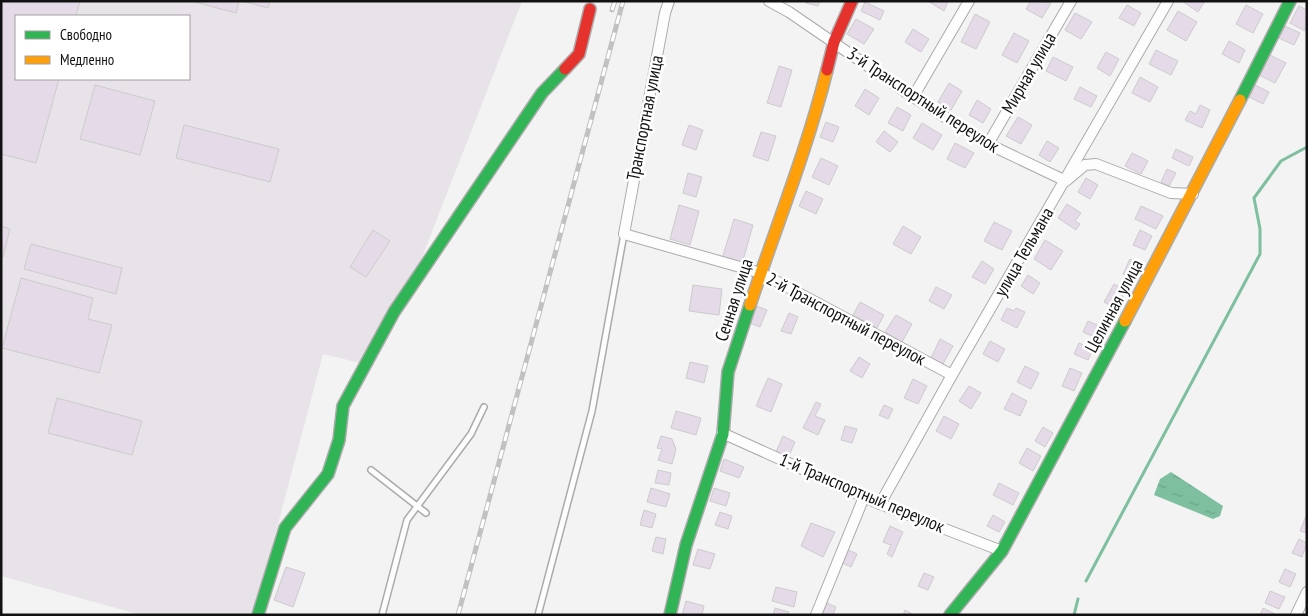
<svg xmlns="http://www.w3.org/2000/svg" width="1308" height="616" font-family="'PT Sans Narrow',sans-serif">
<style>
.built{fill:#e7e3e8;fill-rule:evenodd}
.water{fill:url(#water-ripples)}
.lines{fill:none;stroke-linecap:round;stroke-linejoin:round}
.stream{stroke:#7dbf9f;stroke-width:3}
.building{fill:#e5dae7;stroke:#ccc}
.lane-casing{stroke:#ababab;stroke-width:8}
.street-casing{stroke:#ababab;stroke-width:12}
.fast-casing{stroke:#ababab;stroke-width:14}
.slow-casing{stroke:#ababab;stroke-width:14}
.jam-casing{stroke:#ababab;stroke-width:14}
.lane{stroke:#fdfdfd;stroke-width:5}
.street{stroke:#fdfdfd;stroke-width:10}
.fast{stroke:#30b455;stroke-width:11}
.slow{stroke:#ff9f0a;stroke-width:11}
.jam{stroke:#e5322d;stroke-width:11}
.rail-casing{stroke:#c2c1c2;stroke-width:5}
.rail{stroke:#fff;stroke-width:3;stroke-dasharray:9;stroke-linecap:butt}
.labels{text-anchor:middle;stroke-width:5;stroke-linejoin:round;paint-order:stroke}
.street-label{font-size:18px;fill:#131213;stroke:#fff}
</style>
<defs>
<pattern id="water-ripples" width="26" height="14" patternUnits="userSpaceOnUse" patternTransform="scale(1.25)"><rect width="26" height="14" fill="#7dbf9f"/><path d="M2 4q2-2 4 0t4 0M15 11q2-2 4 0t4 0" fill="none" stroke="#6ba388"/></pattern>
</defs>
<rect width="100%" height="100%" fill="#f3f3f3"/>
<!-- built -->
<path class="built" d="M1,1H522L421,260L364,364L323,354L254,615H141L1,576ZM16,16H189V79H16Z"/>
<!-- water -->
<polygon class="water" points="1171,472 1223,506 1220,516 1213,519 1154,495 1160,479"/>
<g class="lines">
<!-- stream -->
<g class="stream">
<polyline points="1086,581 1260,254 1260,229 1254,198 1281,161 1307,147"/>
<polyline points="1074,615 1078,599"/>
</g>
</g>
<!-- building -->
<g class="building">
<polygon points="1,1 80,1 76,16 16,16 16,79 59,79 36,163 1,154"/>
<polygon points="191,1 239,1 236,13"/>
<polygon points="242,1 270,1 268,8"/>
<polygon points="806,1 820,1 818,6 806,3"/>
<polygon points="928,1 948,1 944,11"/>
<polygon points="1031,1 1051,3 1042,18 1026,9"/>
<polygon points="1182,1 1205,1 1198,12"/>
<polygon points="865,2 884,11 880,20 861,11"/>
<polygon points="1127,5 1141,13 1134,26 1119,18"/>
<polygon points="1246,5 1263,14 1253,33 1236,24"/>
<polygon points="1299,6 1307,10 1305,31 1290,23"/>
<polygon points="1178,11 1197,22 1186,41 1167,30"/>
<polygon points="1075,13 1092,22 1081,39 1065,30"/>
<polygon points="975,14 990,22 976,49 961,42"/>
<polygon points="856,19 874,29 864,44 847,34"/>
<polygon points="1285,26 1300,33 1294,45 1279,38"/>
<polygon points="913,29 929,39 921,52 905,42"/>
<polygon points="1014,33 1029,41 1017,63 1002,55"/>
<polygon points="1229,41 1245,50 1239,63 1222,54"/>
<polygon points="1156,50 1178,61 1171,75 1149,64"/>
<polygon points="1106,52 1119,59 1110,76 1097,68"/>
<polygon points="1270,55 1286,63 1275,83 1259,75"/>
<polygon points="1053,57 1073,67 1066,81 1046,71"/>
<polygon points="779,66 792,70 781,107 767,103"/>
<polygon points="1140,77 1158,87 1150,102 1132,93"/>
<polygon points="949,83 962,91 951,110 938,102"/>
<polygon points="95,85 155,101 140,155 80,139"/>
<polygon points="1255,85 1269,92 1263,104 1249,97"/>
<polygon points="1080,87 1097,96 1091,107 1074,99"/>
<polygon points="865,89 879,98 869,115 855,106"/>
<polygon points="977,100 991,109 983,123 969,115"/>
<polygon points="1200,105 1210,110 1202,128 1185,120 1190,111 1196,114"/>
<polygon points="897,107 911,115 903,131 888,123"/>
<polygon points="1018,117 1032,125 1021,144 1006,136"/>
<polygon points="826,122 839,127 833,142 820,137"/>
<polygon points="922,123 942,135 933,150 913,138"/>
<polygon points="184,125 279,149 270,182 176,158"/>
<polygon points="689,125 703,130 696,150 682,145"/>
<polygon points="884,131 898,142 890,152 876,142"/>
<polygon points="761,132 776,136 768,161 753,156"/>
<polygon points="1047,141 1059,148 1050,162 1039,155"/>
<polygon points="955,143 974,153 965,168 947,159"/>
<polygon points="1176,149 1193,157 1189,166 1172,158"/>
<polygon points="1132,153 1148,161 1141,174 1125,166"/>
<polygon points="821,158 838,166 829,185 812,177"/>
<polygon points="1167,169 1176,173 1169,186 1161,182"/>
<polygon points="688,173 702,177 696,197 683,193"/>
<polygon points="1086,178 1098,185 1090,199 1078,192"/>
<polygon points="806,191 823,199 816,214 799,206"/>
<polygon points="1067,204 1081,213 1075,221 1080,224 1076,230 1058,218"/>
<polygon points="679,205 699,211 690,245 670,239"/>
<polygon points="1141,206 1163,216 1156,229 1135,219"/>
<polygon points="734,219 753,225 742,264 722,259"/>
<polygon points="994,222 1012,231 1002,250 984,241"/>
<polygon points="1,226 10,229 3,257 1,257"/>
<polygon points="903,226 921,237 911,254 893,244"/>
<polygon points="373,230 390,241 366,277 350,267"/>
<polygon points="1140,230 1152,236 1145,250 1133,245"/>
<polygon points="1045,240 1063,251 1051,270 1034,259"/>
<polygon points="31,244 122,268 116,294 24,269"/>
<polygon points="1130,259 1142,265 1135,280 1123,274"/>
<polygon points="982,261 994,269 985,284 972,277"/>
<polygon points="1028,275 1040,283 1033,294 1021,286"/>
<polygon points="21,278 93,298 88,319 112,325 99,373 2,348"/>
<polygon points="1114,284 1126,291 1116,309 1104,302"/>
<polygon points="693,285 722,289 719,315 689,311"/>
<polygon points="936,287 952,295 944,309 929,301"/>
<polygon points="860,302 884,315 877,328 853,315"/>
<polygon points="756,306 767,310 760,327 750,323"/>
<polygon points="1007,308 1014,311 1016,308 1025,312 1017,328 1001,320"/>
<polygon points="789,313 798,317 791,334 781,331"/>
<polygon points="896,315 912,324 902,342 885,332"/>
<polygon points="1088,321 1104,328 1099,339 1083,332"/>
<polygon points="940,339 953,346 943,364 931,358"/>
<polygon points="990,341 1005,349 998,362 983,354"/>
<polygon points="1079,343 1093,349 1088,360 1074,354"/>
<polygon points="859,357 870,364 862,378 850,371"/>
<polygon points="690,362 708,366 704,383 686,378"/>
<polygon points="1025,366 1039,373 1031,389 1017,382"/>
<polygon points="1070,368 1082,373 1074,391 1062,386"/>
<polygon points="768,378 782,384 771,412 756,406"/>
<polygon points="913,379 927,386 918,404 904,398"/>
<polygon points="969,386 981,393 971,409 959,401"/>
<polygon points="1012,393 1027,401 1020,416 1004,409"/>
<polygon points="57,398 142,421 132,455 48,433"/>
<polygon points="816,402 821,404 815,416 825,420 818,435 803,428"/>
<polygon points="884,405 893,409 888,419 879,415"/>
<polygon points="676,411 701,418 696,435 671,428"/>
<polygon points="944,416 959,424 951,439 936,431"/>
<polygon points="845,426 857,429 852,443 841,440"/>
<polygon points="1043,427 1053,433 1045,447 1035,441"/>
<polygon points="661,436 672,439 676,449 672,464 658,460 662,449 657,448"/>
<polygon points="783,436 795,442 788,458 776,452"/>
<polygon points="1027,448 1041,456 1033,471 1019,463"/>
<polygon points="724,459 744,467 739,478 720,471"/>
<polygon points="658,470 671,473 669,485 655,483"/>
<polygon points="999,483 1019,493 1013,505 993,495"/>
<polygon points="651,488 670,494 666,507 647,502"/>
<polygon points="714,488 730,493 726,506 710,501"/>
<polygon points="644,510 656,514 652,528 640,525"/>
<polygon points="720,512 732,516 728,529 715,525"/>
<polygon points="993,515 1005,522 999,532 987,526"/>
<polygon points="1306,516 1307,517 1307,533 1300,531"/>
<polygon points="811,523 835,532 823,557 801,546"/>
<polygon points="890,526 903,532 892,557 887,554 891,545 883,542"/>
<polygon points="656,537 666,539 663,554 652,551"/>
<polygon points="1299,539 1307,543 1302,557 1292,553"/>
<polygon points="698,549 715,554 710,569 693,565"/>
<polygon points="846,549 857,554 851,567 840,562"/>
<polygon points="286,567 305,573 293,607 274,600"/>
<polygon points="1285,569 1296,574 1290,587 1279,582"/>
<polygon points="924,573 934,577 928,590 918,586"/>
<polygon points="776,587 797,592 794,607 772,601"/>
<polygon points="1270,591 1285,597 1279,609 1265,603"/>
<polygon points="686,601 704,606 702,615 682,615"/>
<polygon points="825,602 836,607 833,615 819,615"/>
<polygon points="775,608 789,612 788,615 773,615"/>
<polygon points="1263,608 1275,614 1275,615 1260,615"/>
<polygon points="905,610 914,615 903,615"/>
</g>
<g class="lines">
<defs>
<g id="lane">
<polyline points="371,470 426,513"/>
<polyline points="382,615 407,520 471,434 484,407"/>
<polyline points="538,615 592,411 624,234"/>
</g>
<g id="street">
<polyline points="669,1 665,13 624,234 761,273 952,375"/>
<polyline points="769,1 789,12 913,97 988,144 1066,181 1085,165 1096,164 1171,193 1193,194"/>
<polyline points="913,97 969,1"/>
<polyline points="988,144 1071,1"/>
<polyline points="722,433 880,504 1002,551"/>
<polyline points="880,504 952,375 1168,1"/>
<polyline points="816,615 864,497"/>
<polyline points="1296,615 1307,592"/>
</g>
<g id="fast">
<polyline points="1240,100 1290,1"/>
<polyline points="258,615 285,528 328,474 339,440 343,406 394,312 542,93 565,69"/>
<polyline points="670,615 686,545 723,434 728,372 750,305"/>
<polyline points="950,615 1002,551 1125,321"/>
</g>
<g id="slow">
<path d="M750,305C776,227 807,150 827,70"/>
<polyline points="1125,321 1240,100"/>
</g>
<g id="jam">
<polyline points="565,69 579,54 590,9"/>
<polyline points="827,70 834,42 852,1"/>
</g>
</defs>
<!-- lane casing -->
<use href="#lane" class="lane-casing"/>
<!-- street casing -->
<use href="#street" class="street-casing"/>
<!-- fast casing -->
<use href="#fast" class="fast-casing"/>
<!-- slow casing -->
<use href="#slow" class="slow-casing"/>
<!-- jam casing -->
<use href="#jam" class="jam-casing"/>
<!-- lane -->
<use href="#lane" class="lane"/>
<!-- street -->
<use href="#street" class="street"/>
<!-- fast -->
<use href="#fast" class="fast"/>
<!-- slow -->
<use href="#slow" class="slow"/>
<!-- jam -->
<use href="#jam" class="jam"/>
<defs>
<g id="rail">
<polyline points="612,10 615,1"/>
<polyline points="458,615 623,1"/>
</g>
</defs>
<!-- rail casing -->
<use href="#rail" class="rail-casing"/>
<!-- rail -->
<use href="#rail" class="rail"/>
</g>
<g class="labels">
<!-- street labels -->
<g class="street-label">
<text transform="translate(1029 73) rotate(-60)" y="6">Мирная улица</text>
<text transform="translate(923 100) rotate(33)" y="6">3-й Транспортный переулок</text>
<text transform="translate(645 118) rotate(-79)" y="6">Транспортная улица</text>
<text transform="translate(1024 252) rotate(-60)" y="6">улица Тельмана</text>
<text transform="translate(734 300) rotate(-72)" y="6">Сенная улица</text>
<text transform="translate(1114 306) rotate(-62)" y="6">Целинная улица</text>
<text transform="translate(846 319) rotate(28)" y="6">2-й Транспортный переулок</text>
<text transform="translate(862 493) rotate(23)" y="6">1-й Транспортный переулок</text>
</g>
</g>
<!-- border -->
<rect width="1308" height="616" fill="none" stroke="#131213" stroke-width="5"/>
<!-- legend -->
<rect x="15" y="15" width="175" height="65" fill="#ffffff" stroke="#a1a0a1"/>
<rect x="25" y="31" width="25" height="8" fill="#30b455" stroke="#a1a0a1"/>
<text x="60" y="40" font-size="15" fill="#131213">Свободно</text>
<rect x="25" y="56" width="25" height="8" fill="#ff9f0a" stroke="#a1a0a1"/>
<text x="60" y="65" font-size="15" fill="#131213">Медленно</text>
</svg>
